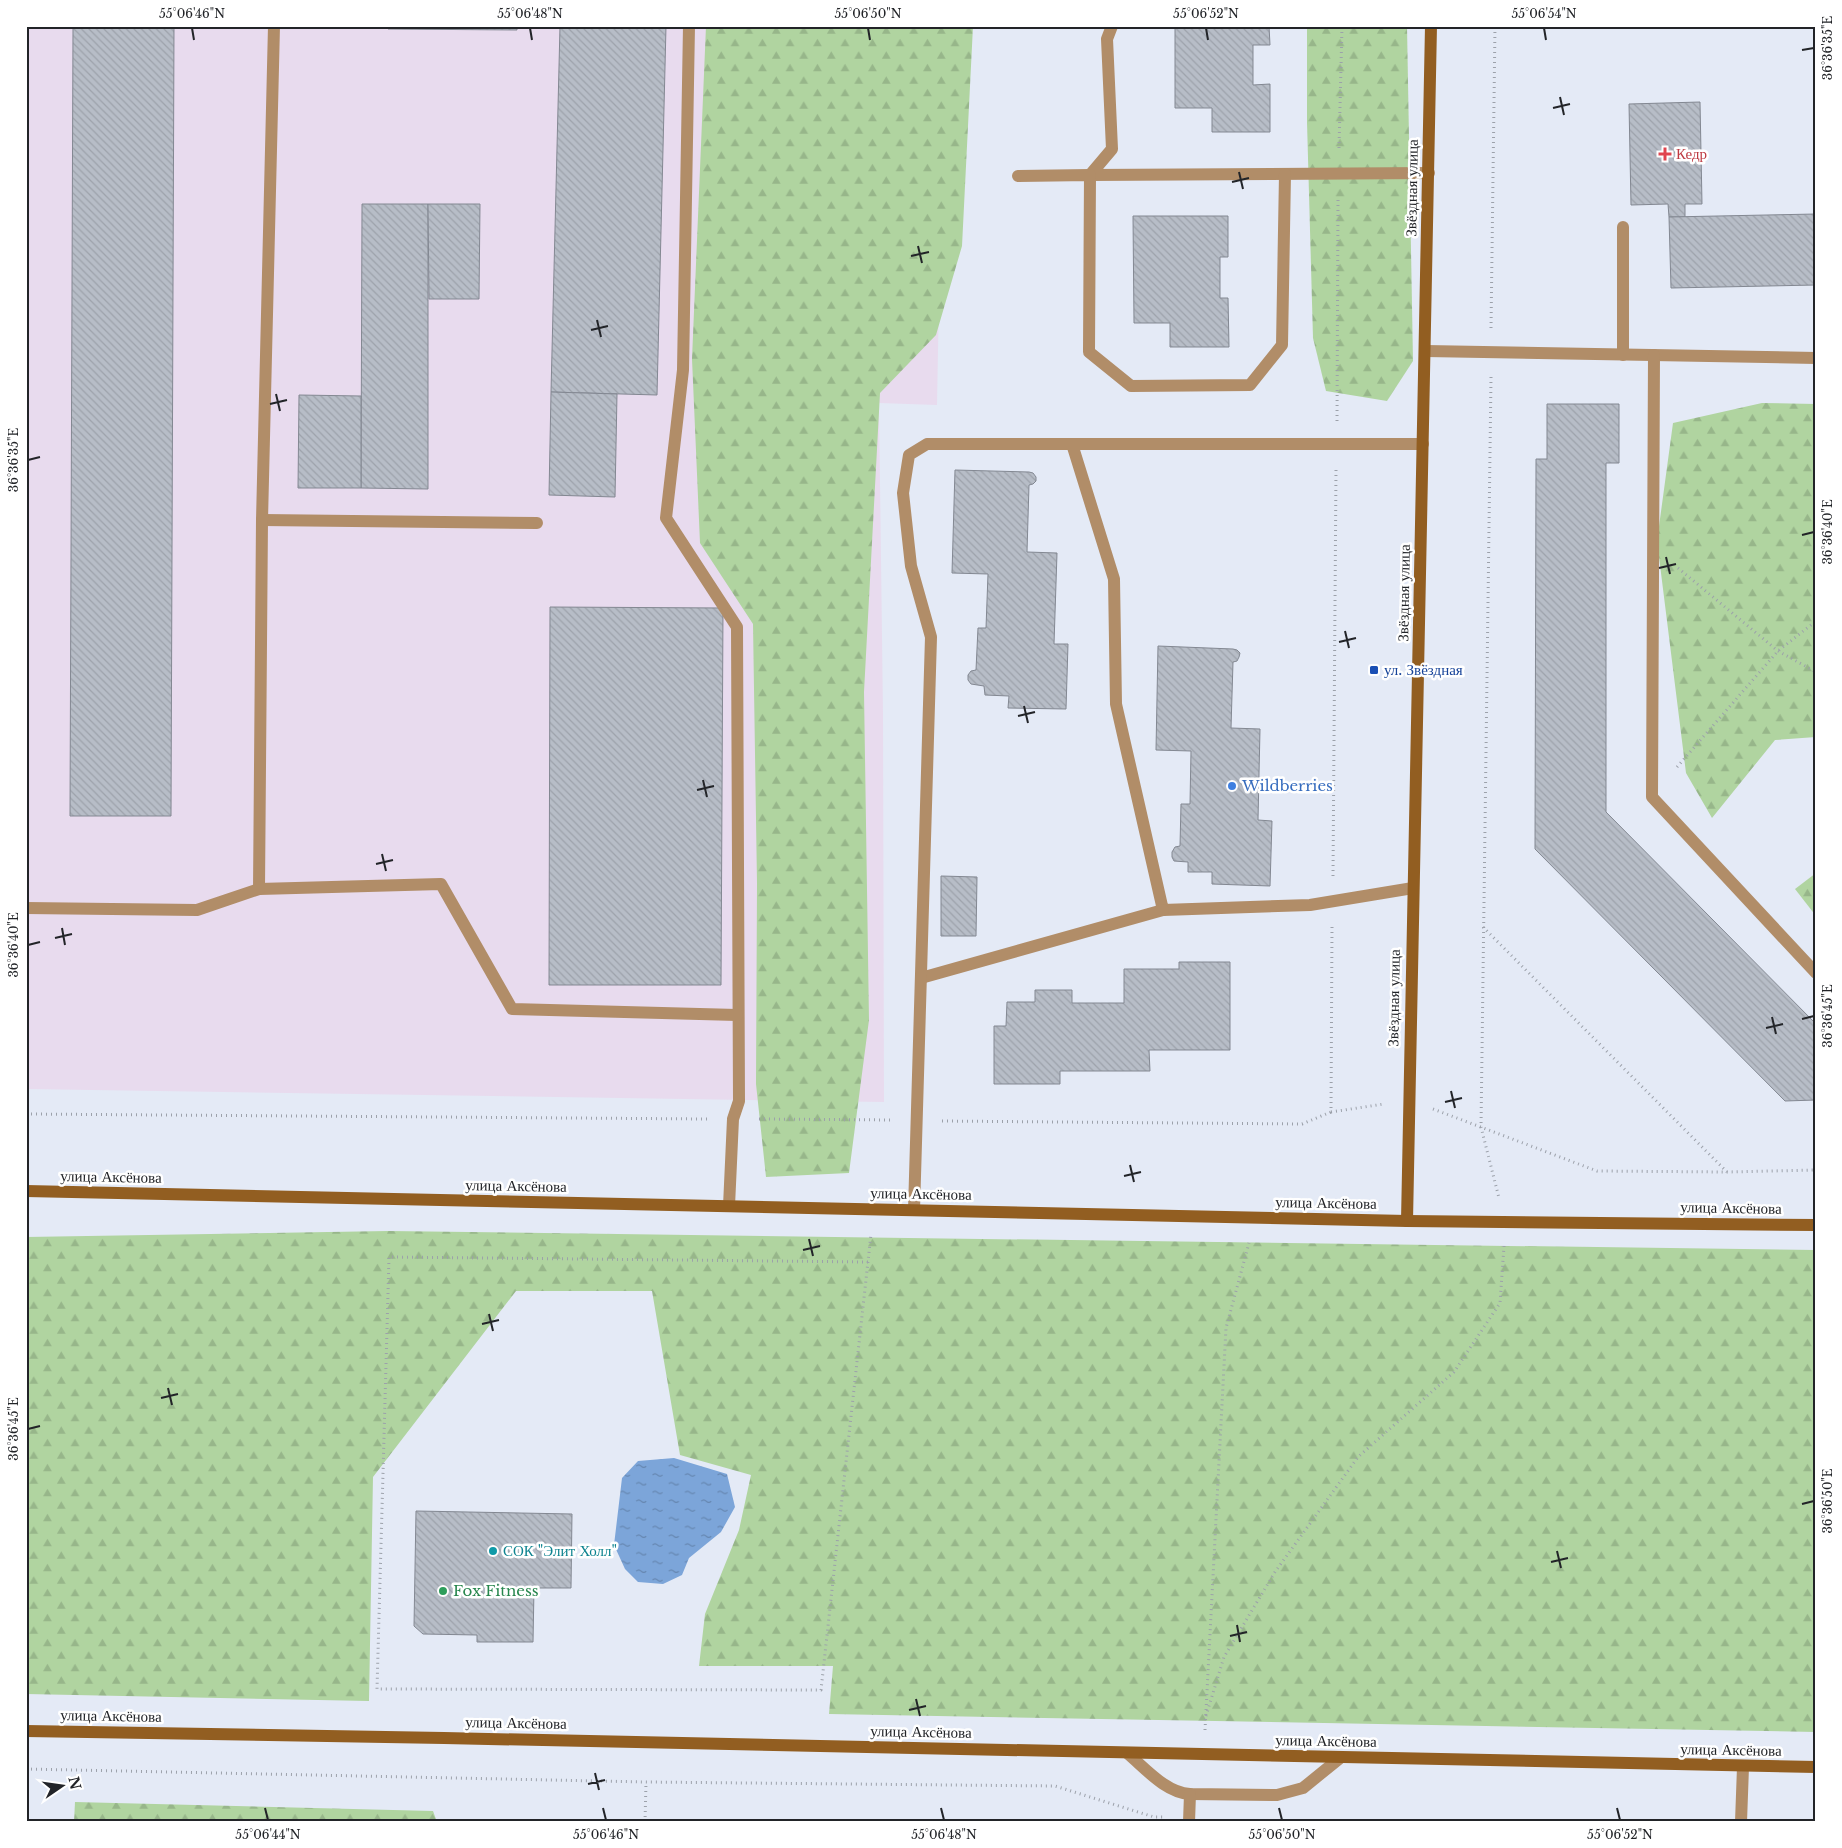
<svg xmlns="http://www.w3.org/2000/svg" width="1842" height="1848" font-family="'Libre Baskerville',serif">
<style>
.industrial{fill:#e8dbee}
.forest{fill:url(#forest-firs)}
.water{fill:url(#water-ripples)}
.building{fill:url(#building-back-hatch);stroke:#838892}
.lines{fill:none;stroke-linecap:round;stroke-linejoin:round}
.path{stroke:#9ca1aa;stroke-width:3;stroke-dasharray:1 4;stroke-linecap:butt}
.lane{stroke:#b18d68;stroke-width:12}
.street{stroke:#b18d68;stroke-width:12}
.secondary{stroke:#925e21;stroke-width:12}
.ticks{fill:none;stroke:#222428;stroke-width:2}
.health-dot{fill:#e0444e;stroke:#fff;stroke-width:2}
.transit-dot{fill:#1a4fb4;stroke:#fff;stroke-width:2}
.shop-dot{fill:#3f7fe0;stroke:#fff;stroke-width:2}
.culture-dot{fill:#0f9aa8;stroke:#fff;stroke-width:2}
.leisure-dot{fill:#2e9e5b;stroke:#fff;stroke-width:2}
.labels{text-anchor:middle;stroke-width:5;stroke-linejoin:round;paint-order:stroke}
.health-label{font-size:15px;fill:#be3a42;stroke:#fff;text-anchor:start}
.street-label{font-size:15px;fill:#222428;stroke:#fff}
.transit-label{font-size:15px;fill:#164399;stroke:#fff;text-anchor:start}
.shop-label{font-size:15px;fill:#366cbe;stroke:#fff;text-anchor:start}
.culture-label{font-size:15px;fill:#0d838f;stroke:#fff;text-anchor:start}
.leisure-label{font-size:15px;fill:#27864d;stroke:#fff;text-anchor:start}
.neatline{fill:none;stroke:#222428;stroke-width:2}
.ticks-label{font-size:12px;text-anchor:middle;fill:#222428}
</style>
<defs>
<pattern id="forest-firs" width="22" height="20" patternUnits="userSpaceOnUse" patternTransform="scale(1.25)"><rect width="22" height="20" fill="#b0d4a0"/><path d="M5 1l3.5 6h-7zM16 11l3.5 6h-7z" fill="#97b68a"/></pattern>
<pattern id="water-ripples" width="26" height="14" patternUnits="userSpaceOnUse" patternTransform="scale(1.25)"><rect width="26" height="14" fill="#7ca5d9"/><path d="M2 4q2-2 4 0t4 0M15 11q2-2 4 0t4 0" fill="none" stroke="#6586b0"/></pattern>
<pattern id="building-back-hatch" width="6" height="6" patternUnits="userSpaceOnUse" patternTransform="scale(1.25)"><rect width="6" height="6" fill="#b7bdc7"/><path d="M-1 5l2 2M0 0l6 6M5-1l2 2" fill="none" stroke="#9da2ab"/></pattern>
</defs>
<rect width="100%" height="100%" fill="#e4eaf6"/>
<!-- industrial -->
<polygon class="industrial" points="26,26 944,26 937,405 879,403 883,715 884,1102 26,1089"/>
<!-- forest -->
<g class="forest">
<polygon points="706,26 973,26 962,246 936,335 880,393 864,692 869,1020 849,1173 766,1177 756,1084 757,883 753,624 700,543 692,359"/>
<polygon points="1307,26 1407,26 1413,361 1387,401 1326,391 1313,338 1307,122"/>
<polygon points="1762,403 1816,404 1816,737 1775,740 1712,818 1686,773 1657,541 1673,423"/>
<polygon points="1816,873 1816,916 1795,889"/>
<polygon points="388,1231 1816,1250 1816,1732 829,1714 833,1666 699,1666 705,1614 739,1530 751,1475 680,1455 652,1291 516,1291 373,1477 369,1701 26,1694 26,1237"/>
<polygon points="75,1802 433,1811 437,1822 74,1822"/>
</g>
<!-- water -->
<polygon class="water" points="674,1458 727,1474 735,1507 721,1532 689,1558 682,1575 663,1584 638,1582 625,1569 614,1545 622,1478 638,1461"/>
<!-- building -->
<g class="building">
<polygon points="73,26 174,26 171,816 70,816"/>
<polygon points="388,26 517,26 517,30 388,29"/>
<polygon points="560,26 666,26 657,395 551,392"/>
<polygon points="1175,26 1269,26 1270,45 1253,45 1253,85 1270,84 1270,132 1212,132 1212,108 1175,108"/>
<polygon points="1700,102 1702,204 1685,204 1685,217 1669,217 1668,204 1631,205 1629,104"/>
<polygon points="362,204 428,204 428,489 361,488"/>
<polygon points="428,204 480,204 479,299 429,299"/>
<polygon points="1816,214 1816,285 1671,288 1669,217"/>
<polygon points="1133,216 1228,216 1228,257 1220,257 1220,298 1228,298 1229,347 1170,347 1170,323 1134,323"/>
<polygon points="551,392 617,394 615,497 549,495"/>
<polygon points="299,395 361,396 361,488 298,488"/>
<polygon points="1547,404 1619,404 1619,463 1606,463 1606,812 1816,1024 1816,1100 1785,1101 1535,849 1536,459 1547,459"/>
<polygon points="955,470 1029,472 1033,473 1036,477 1036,481 1033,484 1029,485 1027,552 1057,553 1054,644 1068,644 1066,709 1008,708 1009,696 985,695 984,686 971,684 968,680 968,675 971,671 976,670 978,628 986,628 988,574 952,573"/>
<polygon points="550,607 723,608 721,985 549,985"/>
<polygon points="1158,646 1233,649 1237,650 1240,653 1239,657 1237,661 1233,662 1231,728 1260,729 1258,820 1272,821 1270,886 1212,884 1212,872 1188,872 1188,862 1174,861 1172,857 1172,852 1175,847 1180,846 1181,804 1190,804 1191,751 1156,750"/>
<polygon points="941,876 977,877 976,936 941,936"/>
<polygon points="1179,962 1230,962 1230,1050 1149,1050 1150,1071 1060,1071 1060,1084 994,1084 994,1026 1006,1026 1007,1002 1035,1002 1035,990 1072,990 1072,1003 1124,1003 1124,969 1179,969"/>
<polygon points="416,1511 572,1514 571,1588 534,1588 533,1642 477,1642 477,1635 423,1634 414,1626"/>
</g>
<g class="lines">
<!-- path -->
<g class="path">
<polyline points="1339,148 1342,26"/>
<polyline points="1491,328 1495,26"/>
<polyline points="1491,377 1481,1127 1499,1198"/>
<polyline points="1337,421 1338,197"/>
<polyline points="1678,568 1778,651 1816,672"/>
<polyline points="1677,767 1778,651 1816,621"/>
<polyline points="1333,876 1336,469"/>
<polyline points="1332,927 1331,1112 1384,1104"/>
<polyline points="1483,927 1727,1172"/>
<polyline points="1433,1109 1597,1171 1727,1172 1816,1170"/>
<polyline points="26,1114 708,1119"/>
<polyline points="759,1119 893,1120"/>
<polyline points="942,1121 1302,1124 1331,1112"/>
<polyline points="868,1262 389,1257 377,1689 821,1690 871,1234"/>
<polyline points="1206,1716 1224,1657 1275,1572 1358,1457 1454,1372 1500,1303 1504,1246"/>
<polyline points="1205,1730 1226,1328 1249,1243"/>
<polyline points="26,1769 646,1782 1055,1786 1154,1817 1166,1817"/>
<polyline points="1285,1821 1330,1822"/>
<polyline points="645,1822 646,1782"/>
</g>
<!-- lane -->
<g class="lane">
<polyline points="689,26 683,370 666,518 737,627 739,1101 733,1119 729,1206"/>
<polyline points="1112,26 1107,39 1112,149 1090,175 1429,173"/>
<polyline points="1018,176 1090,175 1089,352 1131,386 1250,385 1282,345 1285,174"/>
<polyline points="1623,227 1623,355"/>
<polyline points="1426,351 1816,358"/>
<polyline points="1654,355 1652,797 1816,973"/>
<polyline points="1072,444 1114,579 1116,704 1163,910 1310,905 1413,888"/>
<polyline points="262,520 537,523"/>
<polyline points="259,889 441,884 512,1009 737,1015"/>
<polyline points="26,908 197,910 259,889 262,520 274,26"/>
<polyline points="921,978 1163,910"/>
<polyline points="914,1210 931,637 911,566 903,493 909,455 927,444 1423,444"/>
<path d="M1127,1753C1145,1768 1166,1793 1190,1794L1277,1795L1303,1788L1340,1758"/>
<polyline points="1189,1822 1190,1794"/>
</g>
<!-- street -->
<polyline class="street" points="1741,1822 1743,1767"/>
<!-- secondary -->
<g class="secondary">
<polyline points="26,1191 1407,1221 1816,1225"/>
<polyline points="1407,1221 1431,26"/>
<polyline points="26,1731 444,1738 1816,1767"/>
</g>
</g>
<!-- ticks -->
<path class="ticks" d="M192,28L194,40M530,28L532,40M868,28L870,40M1206,28L1208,40M1544,28L1546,40M1802,50L1814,48M1560,97L1564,115M1553,108L1570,104M1239,172L1243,189M1232,182L1249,178M918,246L922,263M911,256L929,252M597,320L601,337M591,330L608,326M276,394L280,411M270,404L287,400M28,460L40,457M1802,535L1814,532M1666,557L1670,574M1659,568L1676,564M1345,631L1349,648M1339,642L1356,638M1024,706L1028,723M1018,716L1035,712M703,780L707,797M697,790L714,786M382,854L386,871M376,864L393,860M62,928L65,945M55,938L72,934M28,945L40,942M1772,1017L1776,1034M1802,1019L1814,1016M1766,1028L1783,1024M1451,1091L1455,1108M1445,1102L1462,1098M1130,1165L1134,1182M1124,1176L1141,1172M809,1239L813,1256M803,1250L820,1246M489,1314L493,1331M482,1324L499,1320M168,1388L172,1405M161,1398L178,1394M28,1429L40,1426M1802,1504L1814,1501M1557,1551L1561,1568M1551,1562L1568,1558M1237,1625L1240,1642M1230,1636L1247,1632M916,1699L920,1716M909,1710L926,1706M595,1773L599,1790M588,1784L605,1780M265,1808L268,1820M603,1808L606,1820M941,1808L944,1820M1279,1808L1282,1820M1617,1808L1620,1820"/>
<!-- markers -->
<path class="health-dot" d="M1662.5 146.5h5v5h5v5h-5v5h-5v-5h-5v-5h5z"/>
<rect class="transit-dot" x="1369" y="665" width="10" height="10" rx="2.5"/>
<circle class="shop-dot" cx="1232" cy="786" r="5"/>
<circle class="culture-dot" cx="493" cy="1551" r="5"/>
<circle class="leisure-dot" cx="443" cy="1591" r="5"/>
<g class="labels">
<!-- health labels -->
<g class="health-label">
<text x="1676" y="159">Кедр</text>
</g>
<!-- street labels -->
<g class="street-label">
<text transform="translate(1412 188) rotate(-89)" y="5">Звёздная улица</text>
<text transform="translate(1404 593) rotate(-89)" y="5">Звёздная улица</text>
<text transform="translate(1394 998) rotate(-89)" y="5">Звёздная улица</text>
<text transform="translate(111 1177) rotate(1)" y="5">улица Аксёнова</text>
<text transform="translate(516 1186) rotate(1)" y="5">улица Аксёнова</text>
<text transform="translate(921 1194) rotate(1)" y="5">улица Аксёнова</text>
<text transform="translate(1326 1203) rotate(1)" y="5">улица Аксёнова</text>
<text transform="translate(1731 1208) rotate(1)" y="5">улица Аксёнова</text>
<text transform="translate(111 1716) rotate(1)" y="5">улица Аксёнова</text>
<text transform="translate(516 1723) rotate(1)" y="5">улица Аксёнова</text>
<text transform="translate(921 1732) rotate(1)" y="5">улица Аксёнова</text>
<text transform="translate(1326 1741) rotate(1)" y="5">улица Аксёнова</text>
<text transform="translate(1731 1750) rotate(1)" y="5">улица Аксёнова</text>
</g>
<!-- transit labels -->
<g class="transit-label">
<text x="1384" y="675">ул. Звёздная</text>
</g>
<!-- shop labels -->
<g class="shop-label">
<text x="1242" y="791">Wildberries</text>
</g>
<!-- culture labels -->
<g class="culture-label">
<text x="503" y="1556">СОК "Элит Холл"</text>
</g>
<!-- leisure labels -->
<g class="leisure-label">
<text x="453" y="1596">Fox Fitness</text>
</g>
</g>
<!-- border -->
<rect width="1842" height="1848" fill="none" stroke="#ffffff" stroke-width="55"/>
<!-- north arrow -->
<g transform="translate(62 1786) rotate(77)" stroke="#ffffff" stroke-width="4" paint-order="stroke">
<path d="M0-4L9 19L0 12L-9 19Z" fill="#222428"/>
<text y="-8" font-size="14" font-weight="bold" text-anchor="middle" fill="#222428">N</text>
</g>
<rect x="28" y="28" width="1786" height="1792" class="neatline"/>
<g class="ticks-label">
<text x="192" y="18">55°06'46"N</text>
<text x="530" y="18">55°06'48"N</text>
<text x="868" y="18">55°06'50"N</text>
<text x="1206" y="18">55°06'52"N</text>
<text x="1544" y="18">55°06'54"N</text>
<text transform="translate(1828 48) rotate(-90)" y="4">36°36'35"E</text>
<text transform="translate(14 460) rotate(-90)" y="4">36°36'35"E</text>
<text transform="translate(1828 532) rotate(-90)" y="4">36°36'40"E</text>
<text transform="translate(14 945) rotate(-90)" y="4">36°36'40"E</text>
<text transform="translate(1828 1016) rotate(-90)" y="4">36°36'45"E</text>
<text transform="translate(14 1429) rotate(-90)" y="4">36°36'45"E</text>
<text transform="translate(1828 1501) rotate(-90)" y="4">36°36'50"E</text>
<text x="268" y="1839">55°06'44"N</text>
<text x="606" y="1839">55°06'46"N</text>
<text x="944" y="1839">55°06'48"N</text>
<text x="1282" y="1839">55°06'50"N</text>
<text x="1620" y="1839">55°06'52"N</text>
</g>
</svg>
